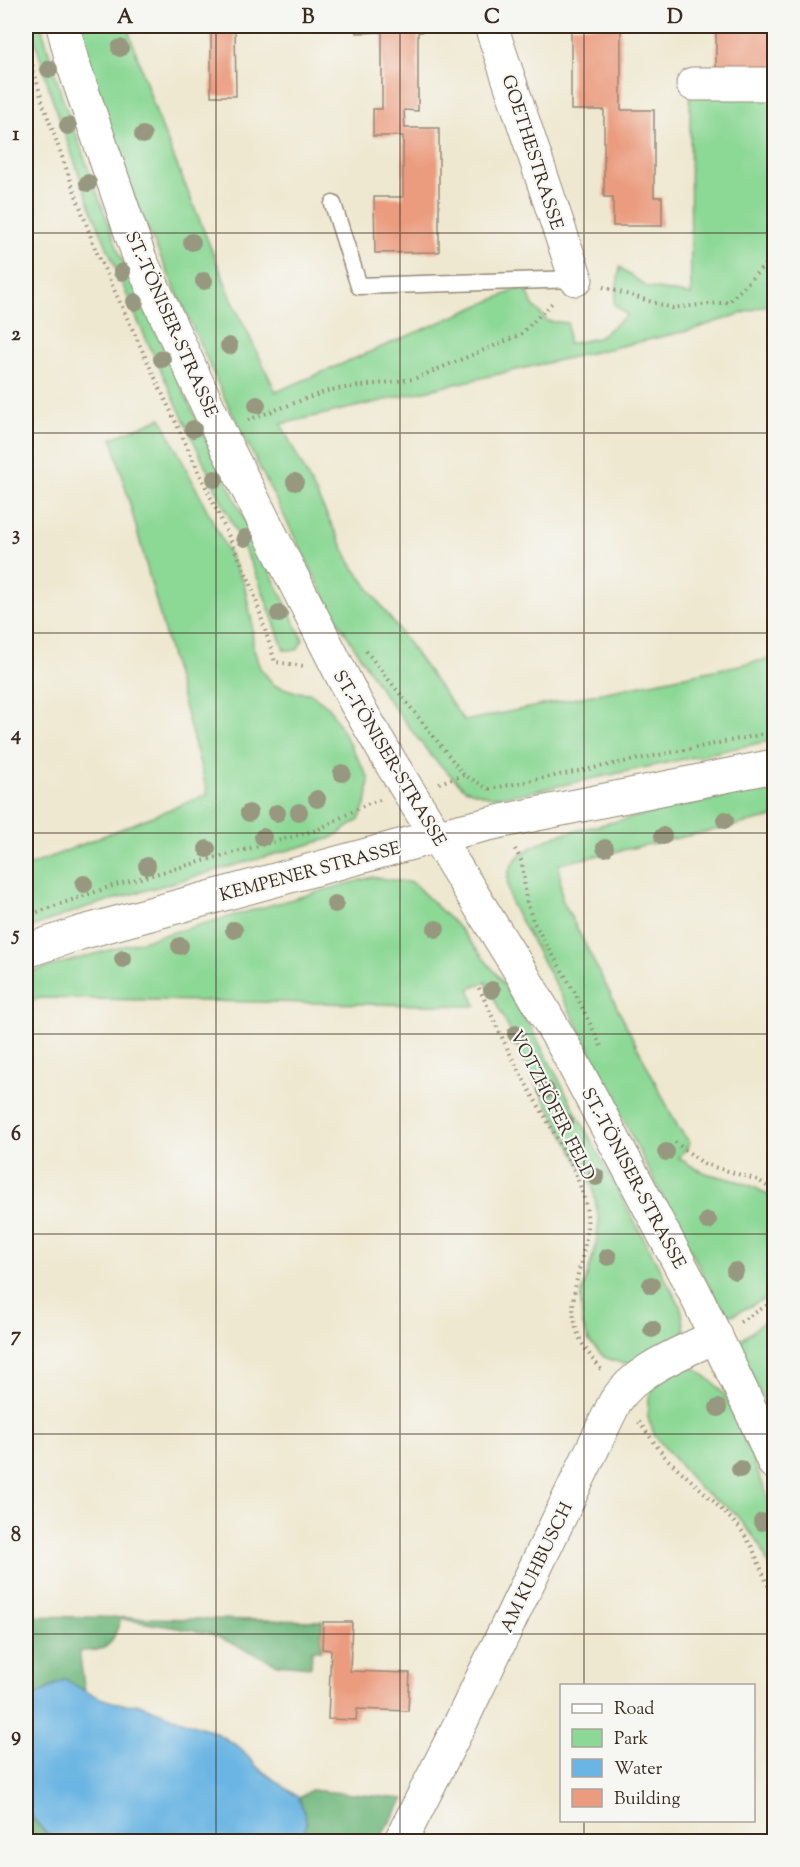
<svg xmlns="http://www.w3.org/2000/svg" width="800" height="1867" font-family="'Sorts Mill Goudy',serif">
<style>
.green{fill:#8cd895;stroke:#64815a;stroke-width:1.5}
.forest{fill:#71b87e;stroke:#56714e;stroke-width:1.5}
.water{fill:#6ab5e3;stroke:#527080;stroke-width:1.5}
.building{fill:#eb9b7e}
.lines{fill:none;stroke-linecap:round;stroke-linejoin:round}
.lane-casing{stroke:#958977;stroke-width:19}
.street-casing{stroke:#958977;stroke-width:35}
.secondary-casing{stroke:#958977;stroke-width:35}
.path{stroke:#958977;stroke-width:4;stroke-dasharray:1.5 4.5;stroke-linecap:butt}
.lane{stroke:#fff;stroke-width:16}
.street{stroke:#fff;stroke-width:33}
.secondary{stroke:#fff;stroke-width:33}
.tree{fill:#97987f}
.grid{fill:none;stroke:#3b2a1e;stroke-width:1.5;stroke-opacity:0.55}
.labels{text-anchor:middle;stroke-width:4.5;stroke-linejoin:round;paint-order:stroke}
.street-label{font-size:18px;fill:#3b2a1e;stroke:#f6f6f2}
.neatline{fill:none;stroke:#3b2a1e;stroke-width:2}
.grid-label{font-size:20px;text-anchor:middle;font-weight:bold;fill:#3b2a1e}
</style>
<rect width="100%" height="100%" fill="#f6f6f2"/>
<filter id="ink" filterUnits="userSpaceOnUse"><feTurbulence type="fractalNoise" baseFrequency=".0167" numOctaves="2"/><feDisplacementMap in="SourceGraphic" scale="12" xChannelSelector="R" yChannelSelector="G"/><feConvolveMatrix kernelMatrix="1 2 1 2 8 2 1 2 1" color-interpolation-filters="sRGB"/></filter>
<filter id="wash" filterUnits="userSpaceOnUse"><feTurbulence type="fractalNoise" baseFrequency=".008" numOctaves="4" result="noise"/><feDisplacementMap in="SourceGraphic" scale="24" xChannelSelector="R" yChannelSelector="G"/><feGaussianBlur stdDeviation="1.35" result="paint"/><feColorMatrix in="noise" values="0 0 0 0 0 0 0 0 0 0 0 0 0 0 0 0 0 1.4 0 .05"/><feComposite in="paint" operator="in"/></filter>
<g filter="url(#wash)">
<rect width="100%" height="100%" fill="#efe8d0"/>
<!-- green -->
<g class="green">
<polygon points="31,26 41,26 62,97 120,255 195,416 303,640 297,650 284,650 259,581 136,317 91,208 52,98"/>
<polygon points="74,26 127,26 159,121 233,302 276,392 525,286 533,305 547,321 568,323 568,344 598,338 627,315 614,304 620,267 647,287 691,295 690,90 774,90 774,168 766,181 774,190 774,303 691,330 281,424 352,565 464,721 774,658 774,740 520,794 491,797 465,789 432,757 383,693 333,613 225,399 124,176"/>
<polygon points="161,418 244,584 252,622 253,647 260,668 274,685 296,692 310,693 329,707 369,779 367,800 359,820 332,838 90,906 26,929 26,867 208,794 112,438"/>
<path d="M774,785V817L559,864L562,899L678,1127L690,1143L679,1158C688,1164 698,1171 709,1174C735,1181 752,1182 774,1200V1294L733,1315L722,1311L635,1143L584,1037L512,905C497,860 522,852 557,835Z"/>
<polygon points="372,877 413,883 460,929 498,976 531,1028 681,1308 685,1330 676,1344 633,1364 618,1362 604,1357 589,1341 582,1323 581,1297 596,1245 599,1221 593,1188 535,1082 486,982 469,989 476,1006 41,998 26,1002 26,973"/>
<polygon points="774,1313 774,1425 738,1343"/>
<polygon points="686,1366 696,1369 714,1383 727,1399 774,1511 774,1580 761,1546 734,1512 700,1489 655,1436 648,1418 648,1401 656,1382"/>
</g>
<!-- forest -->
<g class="forest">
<path d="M26,1616L322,1621L321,1650H312L311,1667L277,1664L209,1633L121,1619C110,1647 110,1651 79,1651L85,1692L65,1679L35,1696L26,1710Z"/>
<polygon points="311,1790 404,1799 378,1841 301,1842 307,1823 299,1798"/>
<polygon points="26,1804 30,1815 53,1841 26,1841"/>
</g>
<!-- water -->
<path class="water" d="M65,1679C86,1693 113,1707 139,1704L214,1732L238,1746L257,1767L299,1798L307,1823L301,1841H53L30,1815L26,1804V1710L35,1696Z"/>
<g id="blocks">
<!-- building -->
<g class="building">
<polygon points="211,26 235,26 236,96 211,96"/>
<polygon points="357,26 422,26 422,32 418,32 418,111 404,110 405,128 439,128 439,252 375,253 374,197 403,197 403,136 373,136 373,109 382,109 382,32 357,33"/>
<polygon points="571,26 621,26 621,110 654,110 654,197 662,197 662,226 613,226 613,197 604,197 604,110 571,110"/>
<polygon points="716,26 774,26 774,71 716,72"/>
<polygon points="323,1622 352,1622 350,1671 410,1673 408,1711 357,1709 356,1720 328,1719 331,1650 322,1649"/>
</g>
</g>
</g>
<g filter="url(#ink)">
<use href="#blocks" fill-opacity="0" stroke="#958977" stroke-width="1.5"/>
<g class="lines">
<defs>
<polyline id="lane" points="333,204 359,286 576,279"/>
<g id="street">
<polyline points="491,26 576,279"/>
<polyline points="693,84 774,84"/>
<path d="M400,1842L462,1720L615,1402C637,1368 682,1353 716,1336"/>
</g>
<g id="secondary">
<polyline points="63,26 72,61 140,259 227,448 356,703 391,763 522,974 565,1048 694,1291 755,1419 774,1463"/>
<polyline points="26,951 80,933 437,836 502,821 774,766"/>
</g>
</defs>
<!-- lane casing -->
<use href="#lane" class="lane-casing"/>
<!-- street casing -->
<use href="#street" class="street-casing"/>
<!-- secondary casing -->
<use href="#secondary" class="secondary-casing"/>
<!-- path -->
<g class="path">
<polyline points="26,42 43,104 96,251 251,584 275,662 304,666"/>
<polyline points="603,287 672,308 729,302 774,255"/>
<polyline points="248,420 330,390 414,379 520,335 552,303"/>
<polyline points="366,651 464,775 489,789 490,793"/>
<polyline points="439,783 464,775"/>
<polyline points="489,789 774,732"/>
<polyline points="515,849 522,862 526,899 533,921 574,991 601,1046"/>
<polyline points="26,916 115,885 317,830 369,803 380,800"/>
<path d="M479,988C494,1020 508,1052 525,1082C544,1117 583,1175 587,1213C591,1254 562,1295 578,1334C583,1348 594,1360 603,1372"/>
<polyline points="675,1142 704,1164 758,1180 774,1191"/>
<polyline points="740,1322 774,1301"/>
<polyline points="639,1422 665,1457 705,1493 740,1528 752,1547 774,1600"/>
</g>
<!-- lane -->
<use href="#lane" class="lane"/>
<!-- street -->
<use href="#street" class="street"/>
<!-- secondary -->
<use href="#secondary" class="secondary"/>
</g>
<!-- trees -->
<g class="tree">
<circle cx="120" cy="48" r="9"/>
<circle cx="49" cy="69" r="9"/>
<circle cx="68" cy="126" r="9"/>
<circle cx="143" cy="135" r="9"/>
<circle cx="88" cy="183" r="9"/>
<circle cx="192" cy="242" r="9"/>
<circle cx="122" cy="272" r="9"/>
<circle cx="204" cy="281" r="9"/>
<circle cx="135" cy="302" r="9"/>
<circle cx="229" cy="346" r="9"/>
<circle cx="162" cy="359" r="9"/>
<circle cx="257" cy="405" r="9"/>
<circle cx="193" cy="429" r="9"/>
<circle cx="215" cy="479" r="9"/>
<circle cx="295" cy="482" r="9"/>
<circle cx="245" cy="538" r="9"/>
<circle cx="279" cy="614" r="9"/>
<circle cx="342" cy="773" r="9"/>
<circle cx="317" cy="799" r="9"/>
<circle cx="299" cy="812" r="9"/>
<circle cx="249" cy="813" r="9"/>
<circle cx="277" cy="813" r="9"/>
<circle cx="725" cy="820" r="9"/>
<circle cx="663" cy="836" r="9"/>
<circle cx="263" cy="837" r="9"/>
<circle cx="605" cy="848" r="9"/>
<circle cx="207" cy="849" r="9"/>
<circle cx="147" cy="866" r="9"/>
<circle cx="84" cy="884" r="9"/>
<circle cx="335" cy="904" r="9"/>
<circle cx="436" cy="929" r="9"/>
<circle cx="234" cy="930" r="9"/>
<circle cx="180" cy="946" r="9"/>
<circle cx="123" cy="959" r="9"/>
<circle cx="492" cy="990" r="9"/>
<circle cx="516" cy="1034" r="9"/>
<circle cx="546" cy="1090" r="9"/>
<circle cx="565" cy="1122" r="9"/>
<circle cx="666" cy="1152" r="9"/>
<circle cx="596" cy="1177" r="9"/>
<circle cx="708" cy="1221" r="9"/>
<circle cx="608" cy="1257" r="9"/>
<circle cx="735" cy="1271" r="9"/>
<circle cx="651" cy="1285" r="9"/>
<circle cx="652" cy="1329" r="9"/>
<circle cx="718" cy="1408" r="9"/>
<circle cx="740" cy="1469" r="9"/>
<circle cx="762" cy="1522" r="9"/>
</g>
</g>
<!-- grid -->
<path class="grid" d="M216,26V1842M400,26V1842M584,26V1686M26,233H774M26,433H774M26,633H774M26,833H774M26,1034H774M26,1234H774M26,1434H774M26,1634H774M584,1820V1842"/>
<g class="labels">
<!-- street labels -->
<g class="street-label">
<text transform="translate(533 152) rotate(72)" y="6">GOETHESTRASSE</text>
<text transform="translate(172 324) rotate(66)" y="6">ST.-TÖNISER-STRASSE</text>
<text transform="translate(390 758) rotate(59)" y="6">ST.-TÖNISER-STRASSE</text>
<text transform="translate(310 871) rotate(-15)" y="6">KEMPENER STRASSE</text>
<text transform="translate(553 1105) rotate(63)" y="6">VOTZHÖFER FELD</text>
<text transform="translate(634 1178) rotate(62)" y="6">ST.-TÖNISER-STRASSE</text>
<text transform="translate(536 1567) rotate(-64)" y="6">AM KUHBUSCH</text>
</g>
</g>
<!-- margin -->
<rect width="800" height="1867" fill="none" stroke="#f6f6f2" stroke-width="66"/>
<!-- legend -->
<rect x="560" y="1684" width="195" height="138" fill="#f6f6f2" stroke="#aba49d" stroke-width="1.5"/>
<rect x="572" y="1704" width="30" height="9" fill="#ffffff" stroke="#aba49d" stroke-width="1.5"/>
<text x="614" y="1714" font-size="18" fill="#3b2a1e">Road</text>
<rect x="572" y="1729" width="30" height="18" fill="#8cd895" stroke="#aba49d" stroke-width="1.5"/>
<text x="614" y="1744" font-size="18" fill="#3b2a1e">Park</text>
<rect x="572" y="1759" width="30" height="18" fill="#6ab5e3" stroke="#aba49d" stroke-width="1.5"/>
<text x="614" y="1774" font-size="18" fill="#3b2a1e">Water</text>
<rect x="572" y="1789" width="30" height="18" fill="#eb9b7e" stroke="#aba49d" stroke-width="1.5"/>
<text x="614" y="1804" font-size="18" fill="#3b2a1e">Building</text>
<rect x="33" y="33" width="734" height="1801" class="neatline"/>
<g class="grid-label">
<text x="125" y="23">A</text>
<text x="308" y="23">B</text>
<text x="492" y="23">C</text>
<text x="675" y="23">D</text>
<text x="16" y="140">1</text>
<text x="16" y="340">2</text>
<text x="16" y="540">3</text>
<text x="16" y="740">4</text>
<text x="16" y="940">5</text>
<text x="16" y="1140">6</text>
<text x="16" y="1341">7</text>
<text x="16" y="1541">8</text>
<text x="16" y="1741">9</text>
</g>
</svg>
